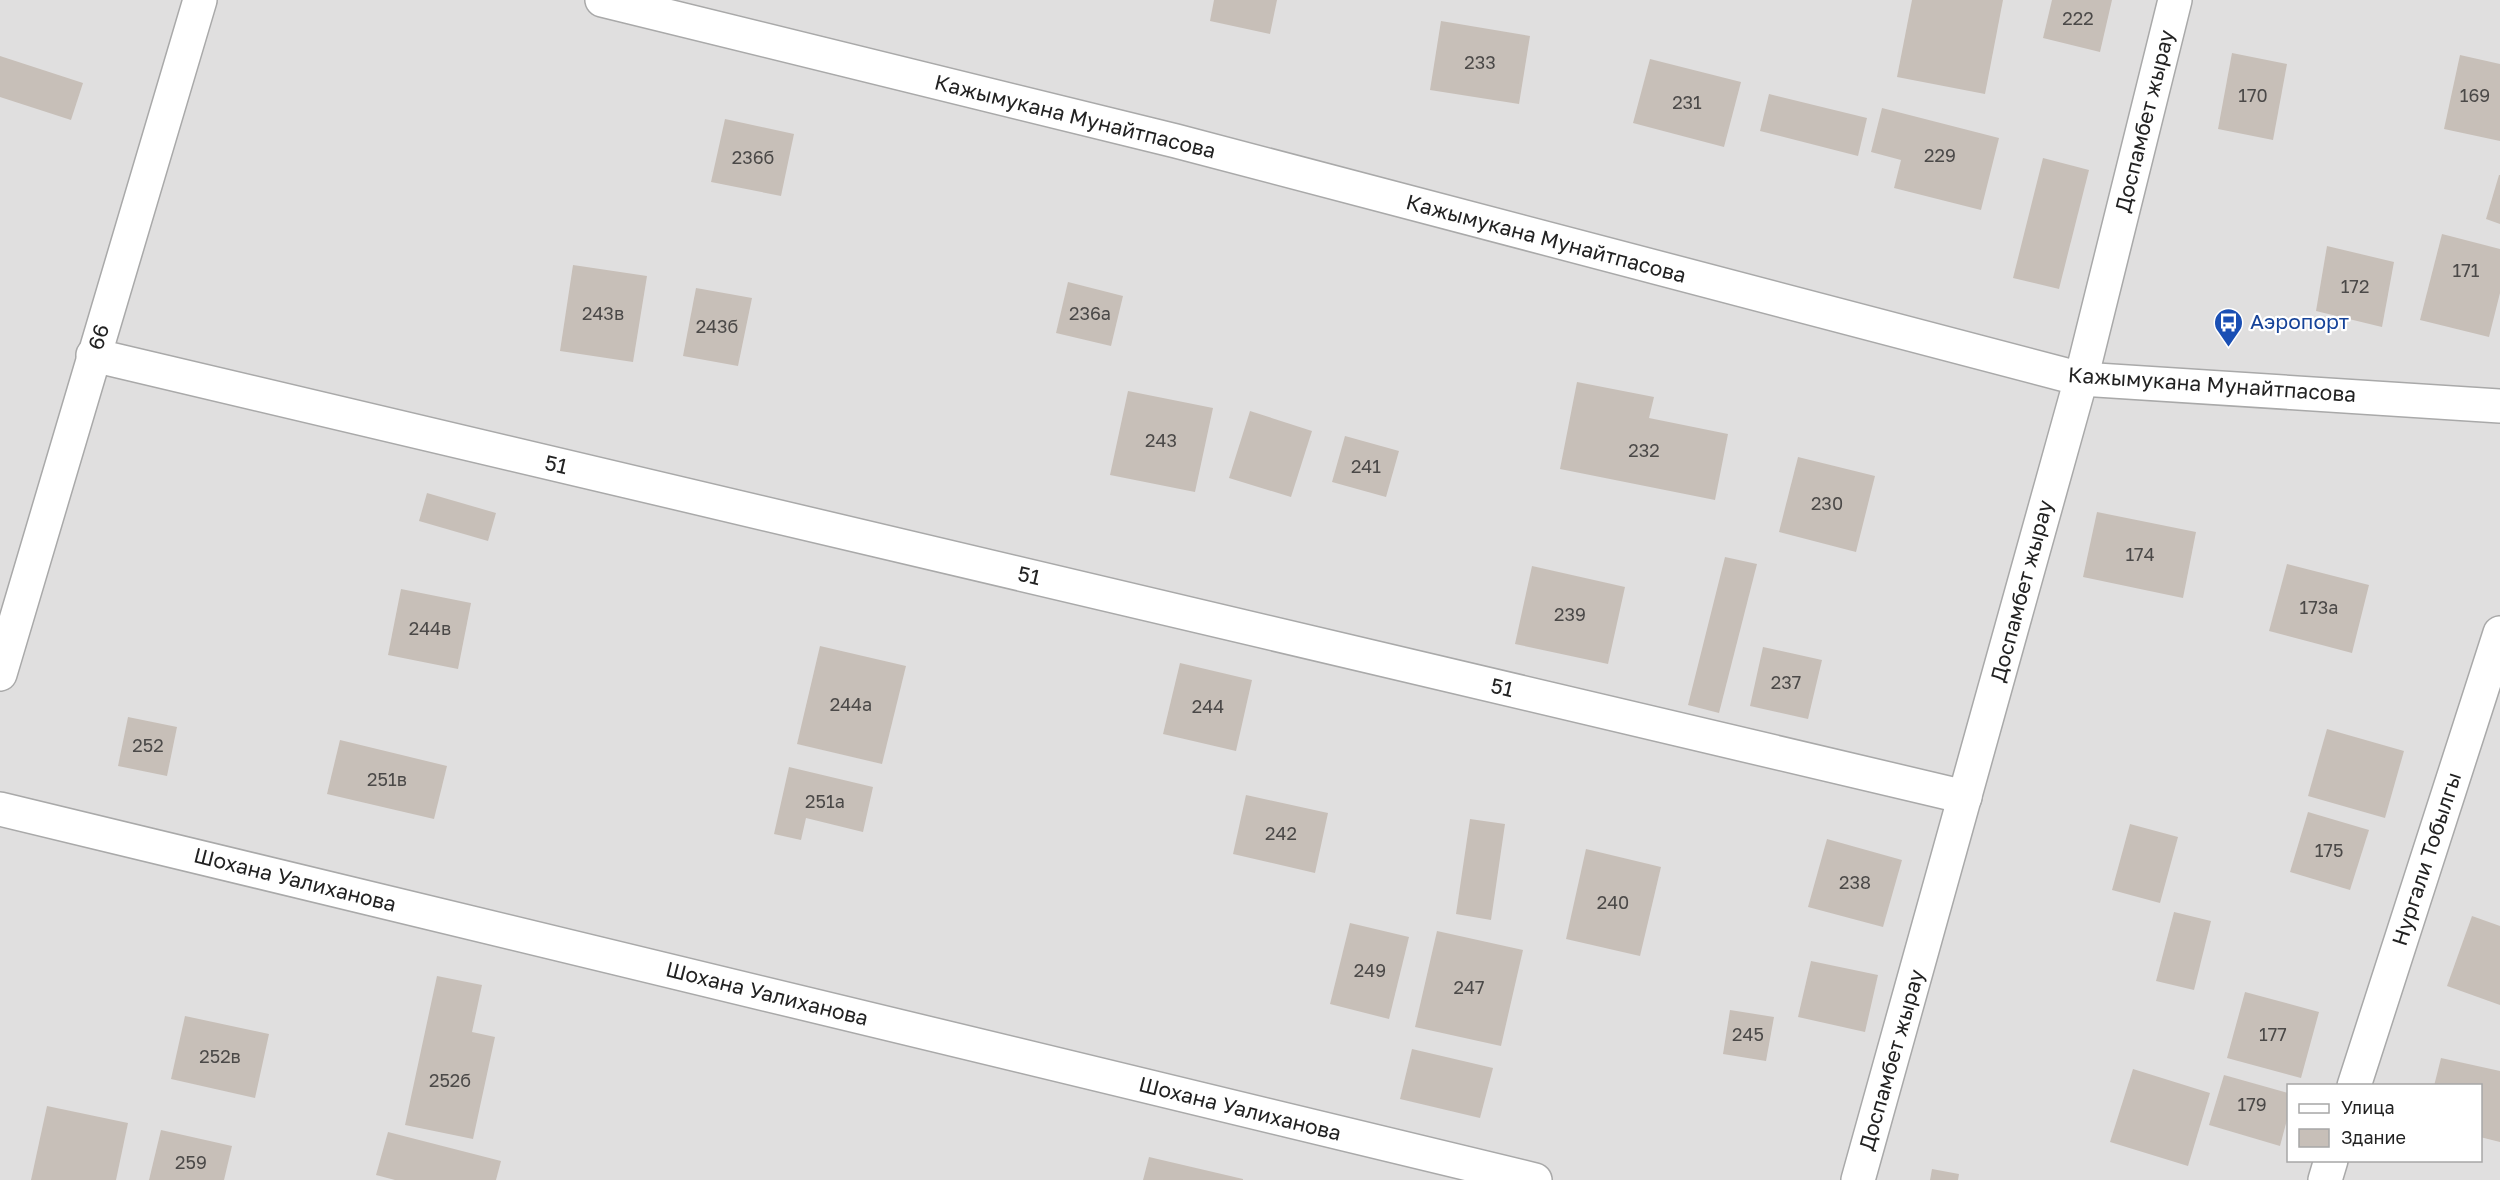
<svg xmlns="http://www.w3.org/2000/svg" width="2500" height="1180" font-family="'Golos Text',sans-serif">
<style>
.residential{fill:#e0dfdf;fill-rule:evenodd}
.building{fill:#c7bfb8}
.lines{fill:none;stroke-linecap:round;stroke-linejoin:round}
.street-casing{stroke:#a9a9a9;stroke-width:36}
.street{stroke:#fff;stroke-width:33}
.labels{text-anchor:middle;stroke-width:4.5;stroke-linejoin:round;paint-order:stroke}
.number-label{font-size:18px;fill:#4b4948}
.street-label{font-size:21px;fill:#222;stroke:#fff}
.transit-label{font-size:21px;fill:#164399;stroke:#fff;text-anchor:start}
</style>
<rect width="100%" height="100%" fill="#f2efe9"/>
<!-- residential -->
<path class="residential" d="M0,0H2500V1180H0ZM2288,1086H2480V1160H2288Z"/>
<!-- building -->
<g class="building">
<polygon points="1214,0 1277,0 1270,34 1210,21"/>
<polygon points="1912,0 2003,0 1985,94 1897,77"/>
<polygon points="2052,0 2112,0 2100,52 2043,38"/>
<polygon points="1441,21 1530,36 1519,104 1430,90"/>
<polygon points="2232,53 2287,64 2273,140 2218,129"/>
<polygon points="2460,55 2500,64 2500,141 2444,129"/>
<polygon points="0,56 83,83 71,120 0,97"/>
<polygon points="1650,59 1741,82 1724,147 1633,123"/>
<polygon points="1769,94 1867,118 1858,156 1760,131"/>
<polygon points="1882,108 1999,138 1981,210 1894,188 1901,160 1871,152"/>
<polygon points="725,119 794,134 781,196 711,182"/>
<polygon points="2043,158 2089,170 2059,289 2013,278"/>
<polygon points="2499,175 2500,175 2500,224 2486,219"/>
<polygon points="2442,234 2500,249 2500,293 2489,337 2420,320"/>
<polygon points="2327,246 2394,262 2382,327 2316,311"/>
<polygon points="573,265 647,276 633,362 560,351"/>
<polygon points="1068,282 1123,296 1111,346 1056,333"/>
<polygon points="696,288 752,298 738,366 683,356"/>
<polygon points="1577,382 1654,397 1649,418 1728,434 1715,500 1560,469"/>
<polygon points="1128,391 1213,408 1195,492 1110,475"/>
<polygon points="1250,411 1312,431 1291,497 1229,478"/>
<polygon points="1345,436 1399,451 1386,497 1332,482"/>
<polygon points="1798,457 1875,476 1856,552 1779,532"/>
<polygon points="427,493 496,513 488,541 419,521"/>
<polygon points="2097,512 2196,532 2183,598 2083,577"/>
<polygon points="1725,557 1757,564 1719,713 1688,705"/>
<polygon points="2287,564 2369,585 2352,653 2269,631"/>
<polygon points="1532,566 1625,587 1608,664 1515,644"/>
<polygon points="401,589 471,603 458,669 388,655"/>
<polygon points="820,646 906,666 882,764 797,744"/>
<polygon points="1763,647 1822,660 1808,719 1750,706"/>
<polygon points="1180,663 1252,680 1236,751 1163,734"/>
<polygon points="128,717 177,727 167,776 118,766"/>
<polygon points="2327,729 2404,751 2385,818 2308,796"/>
<polygon points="340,740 447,766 434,819 327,794"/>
<polygon points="789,767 873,787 863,832 806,818 801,840 774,834"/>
<polygon points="1246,795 1328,813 1315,873 1233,854"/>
<polygon points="2308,812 2369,830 2350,890 2290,872"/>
<polygon points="1470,819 1505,824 1491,920 1456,914"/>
<polygon points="2130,824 2178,837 2160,903 2112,890"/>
<polygon points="1827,839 1902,860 1883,927 1808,907"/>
<polygon points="1586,849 1661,867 1640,956 1566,939"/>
<polygon points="2174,912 2211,921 2194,990 2156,981"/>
<polygon points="2472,916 2500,926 2500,1005 2447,986"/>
<polygon points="1350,923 1409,937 1389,1019 1330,1004"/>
<polygon points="1437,931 1523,950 1501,1046 1415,1027"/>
<polygon points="1811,961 1878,975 1865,1032 1798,1017"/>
<polygon points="437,976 482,985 472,1032 495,1037 473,1139 405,1125"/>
<polygon points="2245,992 2319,1012 2301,1078 2227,1058"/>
<polygon points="1730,1010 1774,1017 1766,1061 1723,1054"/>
<polygon points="185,1016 269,1034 255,1098 171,1079"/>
<polygon points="1412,1049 1493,1068 1480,1118 1400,1099"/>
<polygon points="2441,1058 2500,1071 2500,1142 2480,1137 2480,1086 2434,1086"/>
<polygon points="2133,1069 2210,1093 2188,1166 2110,1142"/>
<polygon points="2224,1075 2288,1093 2288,1116 2280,1146 2209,1125"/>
<polygon points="47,1106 128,1123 116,1180 31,1180"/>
<polygon points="161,1130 232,1146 224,1180 149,1180"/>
<polygon points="388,1132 501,1161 496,1180 395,1180 376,1175"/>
<polygon points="1149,1157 1243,1179 1243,1180 1143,1180"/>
<polygon points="1932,1169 1959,1174 1958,1180 1930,1180"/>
</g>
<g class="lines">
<defs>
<g id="street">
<polyline points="602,0 1176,141 2081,379 2500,406"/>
<polyline points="93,355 1965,797"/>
<polyline points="0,674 200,0"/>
<polyline points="0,809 1535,1180"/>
<polyline points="2354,1086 2500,633"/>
<polyline points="1858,1180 2081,379 2175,0"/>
<polyline points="2325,1180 2331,1160"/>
</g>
</defs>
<!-- street casing -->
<use href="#street" class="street-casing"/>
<!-- street -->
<use href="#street" class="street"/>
</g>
<!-- icons -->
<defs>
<symbol id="bus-pin" viewBox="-11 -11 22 30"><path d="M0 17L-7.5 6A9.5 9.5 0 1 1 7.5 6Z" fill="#1a4fb4" stroke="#fff"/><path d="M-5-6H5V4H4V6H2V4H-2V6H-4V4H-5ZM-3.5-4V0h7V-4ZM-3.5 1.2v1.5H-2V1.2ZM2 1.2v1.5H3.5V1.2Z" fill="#fff"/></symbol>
</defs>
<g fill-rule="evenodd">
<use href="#bus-pin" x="2212" y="306" width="33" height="45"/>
</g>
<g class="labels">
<!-- number labels -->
<g class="number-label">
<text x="2078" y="25">222</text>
<text x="1480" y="69">233</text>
<text x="2253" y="102">170</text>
<text x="2475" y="102">169</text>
<text x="1687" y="109">231</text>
<text x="1940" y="162">229</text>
<text x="753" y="164">236б</text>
<text x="2466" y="277">171</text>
<text x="2355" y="293">172</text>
<text x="603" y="320">243в</text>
<text x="1090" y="320">236а</text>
<text x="717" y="333">243б</text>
<text x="1161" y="447">243</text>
<text x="1644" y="457">232</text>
<text x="1366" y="473">241</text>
<text x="1827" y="510">230</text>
<text x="2140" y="561">174</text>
<text x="2319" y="614">173а</text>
<text x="1570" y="621">239</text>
<text x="430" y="635">244в</text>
<text x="1786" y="689">237</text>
<text x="851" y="711">244а</text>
<text x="1208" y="713">244</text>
<text x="148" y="752">252</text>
<text x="387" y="786">251в</text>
<text x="825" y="808">251а</text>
<text x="1281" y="840">242</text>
<text x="2329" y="857">175</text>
<text x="1855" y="889">238</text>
<text x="1613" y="909">240</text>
<text x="1370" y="977">249</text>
<text x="1469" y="994">247</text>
<text x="1748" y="1041">245</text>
<text x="2273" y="1041">177</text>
<text x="220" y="1063">252в</text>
<text x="450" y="1087">252б</text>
<text x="2252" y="1111">179</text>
<text x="191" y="1169">259</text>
</g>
<!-- street labels -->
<g class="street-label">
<text transform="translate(1075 117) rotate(14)" y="7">Кажымукана Мунайтпасова</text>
<text transform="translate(2145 121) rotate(-76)" y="7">Доспамбет жырау</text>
<text transform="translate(1546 239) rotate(15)" y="7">Кажымукана Мунайтпасова</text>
<text transform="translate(99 337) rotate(-73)" y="7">66</text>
<text transform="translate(2212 385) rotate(4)" y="7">Кажымукана Мунайтпасова</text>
<text transform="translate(556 465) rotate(13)" y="7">51</text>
<text transform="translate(1029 576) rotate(13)" y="7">51</text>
<text transform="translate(2022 591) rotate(-75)" y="7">Доспамбет жырау</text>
<text transform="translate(1502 688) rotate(13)" y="7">51</text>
<text transform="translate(2427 859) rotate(-72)" y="7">Нургали Тобылгы</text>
<text transform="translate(295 880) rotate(14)" y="7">Шохана Уалиханова</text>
<text transform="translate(767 994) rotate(14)" y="7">Шохана Уалиханова</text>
<text transform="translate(1892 1060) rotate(-74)" y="7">Доспамбет жырау</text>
<text transform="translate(1240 1109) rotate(14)" y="7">Шохана Уалиханова</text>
</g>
<!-- transit labels -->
<g class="transit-label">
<text x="2250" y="329">Аэропорт</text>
</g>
</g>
<!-- legend -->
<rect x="2287" y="1084" width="195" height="78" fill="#ffffff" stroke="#a7a7a7" stroke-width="1.5"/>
<rect x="2299" y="1104" width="30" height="9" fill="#ffffff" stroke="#a7a7a7" stroke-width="1.5"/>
<text x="2341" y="1114" font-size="18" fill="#222222">Улица</text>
<rect x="2299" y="1129" width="30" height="18" fill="#c7bfb8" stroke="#a7a7a7" stroke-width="1.5"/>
<text x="2341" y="1144" font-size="18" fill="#222222">Здание</text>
</svg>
